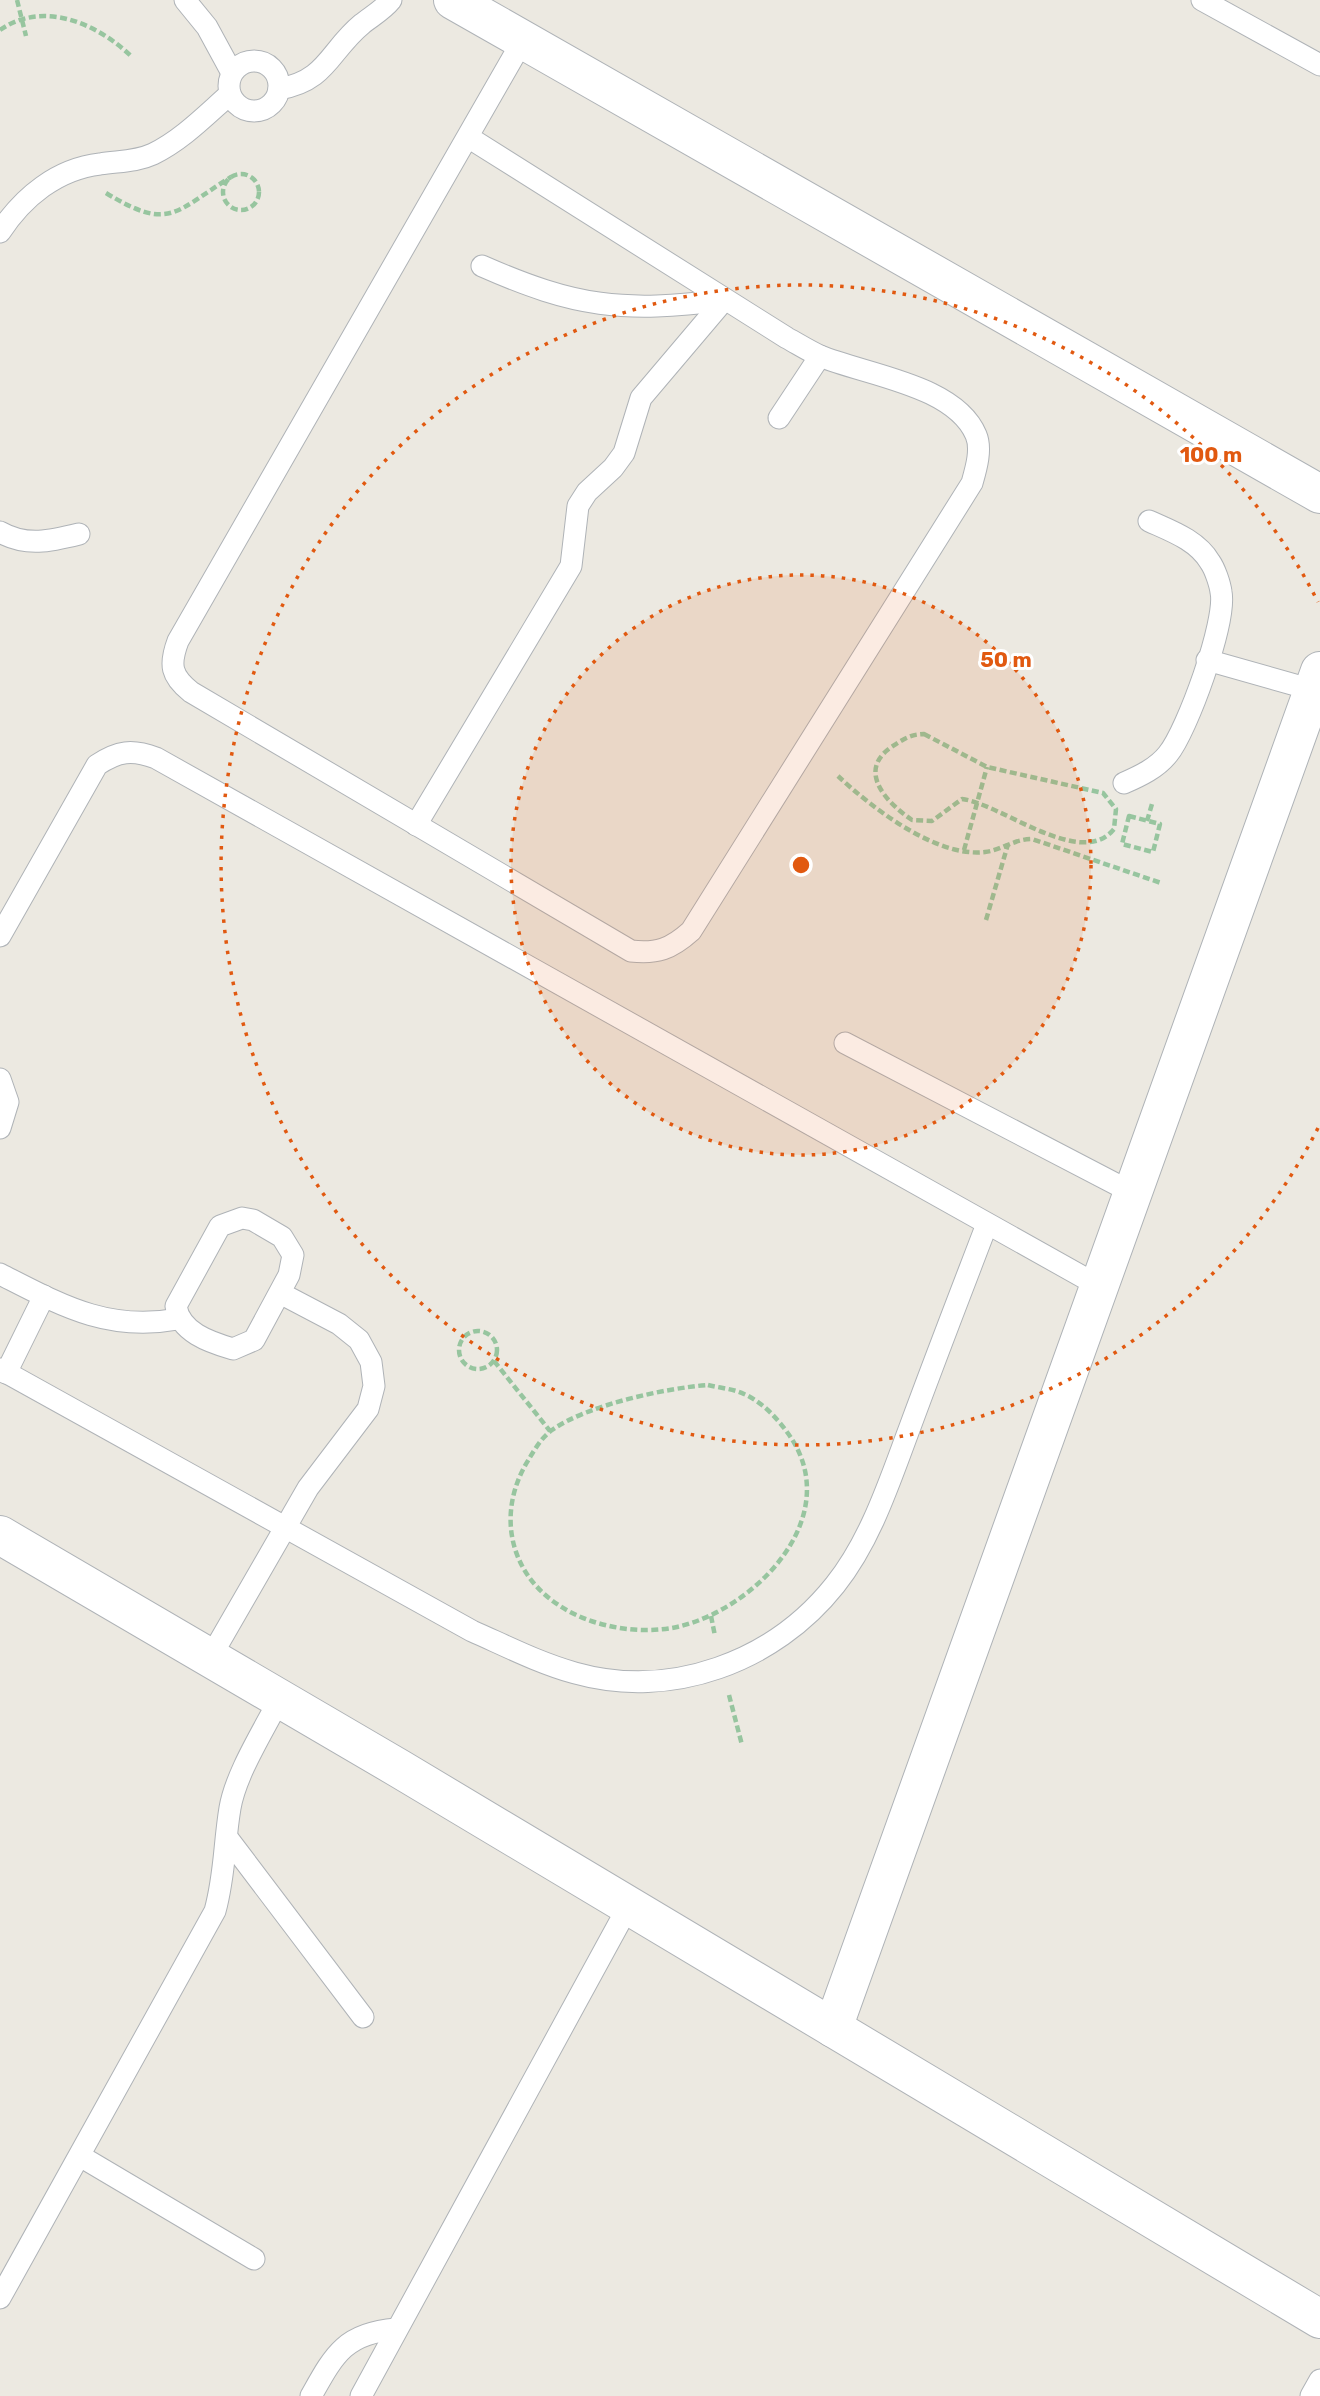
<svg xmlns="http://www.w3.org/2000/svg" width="1320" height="2396" font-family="Rubik,sans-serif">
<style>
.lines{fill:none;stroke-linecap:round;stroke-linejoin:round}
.lane-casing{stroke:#afb3b7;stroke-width:23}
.street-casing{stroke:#afb3b7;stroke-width:40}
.path{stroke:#97c59f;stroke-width:4.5;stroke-dasharray:7 3.5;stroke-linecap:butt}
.lane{stroke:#fff;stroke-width:21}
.street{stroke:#fff;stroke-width:38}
.ring{fill:none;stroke:#e15910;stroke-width:3.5;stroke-dasharray:3.5 7}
.centre{fill:#e15910;stroke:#fff;stroke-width:3.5}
.ring-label{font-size:21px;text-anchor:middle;font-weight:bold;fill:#e15910;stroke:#fff;stroke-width:6;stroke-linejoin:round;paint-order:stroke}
</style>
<rect width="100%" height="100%" fill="#ece9e1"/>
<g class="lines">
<defs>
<g id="lane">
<polyline points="185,0 207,27 232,73"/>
<polyline points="1202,0 1320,65"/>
<circle cx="254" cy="86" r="25"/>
<path d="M279,89C327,81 329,51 362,24C372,16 383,10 391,0"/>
<path d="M468,137L787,338C798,344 809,351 820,356C866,375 955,385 976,435C982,449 976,469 972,483L691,931C671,949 657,954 631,951L191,692C171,676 169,665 178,641L523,40"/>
<path d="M0,232C23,197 57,169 100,164C118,161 136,162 153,154C182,140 206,115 230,94"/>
<path d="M482,266C575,307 623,313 724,300"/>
<polyline points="779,418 820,356"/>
<path d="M0,532C26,547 51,541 79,534"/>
<polyline points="1207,660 1313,690"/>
<path d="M1124,783C1140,776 1157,768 1168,754C1187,731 1227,621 1221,592C1220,584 1215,569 1210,562C1197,540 1171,531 1149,521"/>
<polyline points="416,825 571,566 578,506 587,492 613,468 624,453 641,398 724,300"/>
<path d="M0,936L97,765C118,751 132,749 156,758L1099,1286"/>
<polyline points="845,1043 1133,1193"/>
<polyline points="0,1079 8,1102 0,1128"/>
<path d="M242,1218L253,1220L282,1237L293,1255L289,1275L254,1340L233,1349C209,1342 180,1332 176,1306L220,1226Z"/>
<path d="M0,1274C61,1305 107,1332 178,1319"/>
<path d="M0,1369L472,1631C506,1646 539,1663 575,1673C671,1700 774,1662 835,1585C871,1540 890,1480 910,1427C935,1359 961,1292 987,1224"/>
<polyline points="6,1373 44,1296"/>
<polyline points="210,1658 308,1488 368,1409 374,1386 371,1362 359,1340 339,1324 280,1293"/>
<polyline points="229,1840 363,2017"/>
<polyline points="80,2156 254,2259"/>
<path d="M0,2298L215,1911C225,1875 224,1844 230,1808C236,1773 264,1730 280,1698"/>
<path d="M311,2396C334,2355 345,2333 396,2329"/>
<polyline points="361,2396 628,1907"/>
<polyline points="1311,2396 1320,2380"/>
</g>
<g id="street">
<polyline points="453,0 1320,494"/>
<polyline points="0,1535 400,1769 1320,2319"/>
<polyline points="833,2028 1320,671"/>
</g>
</defs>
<!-- lane casing -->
<use href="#lane" class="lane-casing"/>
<!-- street casing -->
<use href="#street" class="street-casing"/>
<!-- path -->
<g class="path">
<polyline points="17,0 26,36"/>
<path d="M0,30C43,0 97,23 132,57"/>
<circle cx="241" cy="192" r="18"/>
<path d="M106,193C170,232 174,212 231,177"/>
<path d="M924,734L987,767L1103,793L1116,809L1114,829C1081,870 1002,804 962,799L932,821L912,820C887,803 857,772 890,748C902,740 910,734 924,734Z"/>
<path d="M838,776C871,807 936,858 985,852C1002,850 1014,839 1032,839L1161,883"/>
<polygon points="1129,816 1160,824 1153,852 1122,844"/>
<polyline points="1147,821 1152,804"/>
<polyline points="964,850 987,767"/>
<polyline points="986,920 1008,844"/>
<circle cx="478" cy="1350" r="19"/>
<polyline points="494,1361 550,1431"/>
<path d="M708,1385C720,1388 734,1389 744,1394C762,1402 776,1417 787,1432C848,1514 757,1609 677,1627C639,1635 592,1627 560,1606C508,1573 496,1511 529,1459C535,1449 542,1437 552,1430C587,1405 666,1388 708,1385Z"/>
<polyline points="711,1616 715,1636"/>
<polyline points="729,1695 742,1745"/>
</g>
<!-- lane -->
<use href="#lane" class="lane"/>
<!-- street -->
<use href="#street" class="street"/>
</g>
<!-- distance rings -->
<circle cx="801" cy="865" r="290" fill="#e15910" fill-opacity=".12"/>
<g class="ring">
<circle cx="801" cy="865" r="290"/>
<path d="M1318 1128A580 580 0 1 1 1318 602"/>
</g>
<circle cx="801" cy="865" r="10" class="centre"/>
<g class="ring-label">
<text x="1211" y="462">100 m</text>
<text x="1006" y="667">50 m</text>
</g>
</svg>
